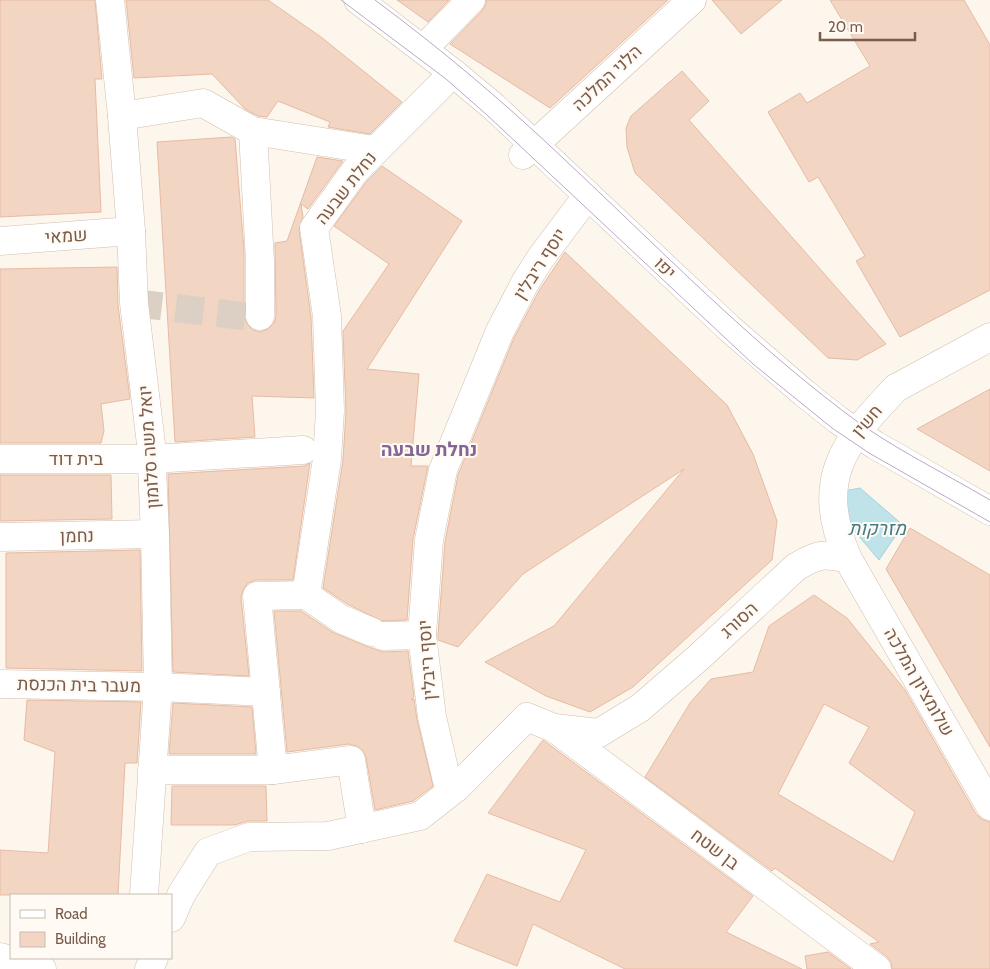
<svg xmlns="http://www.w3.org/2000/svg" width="990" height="969" font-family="Cabin,Heebo,sans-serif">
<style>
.water{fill:#bfe3e8;stroke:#a5d3da}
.building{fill:#f3d5c3;stroke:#e6bba3;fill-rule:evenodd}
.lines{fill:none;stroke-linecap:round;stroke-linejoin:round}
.pedestrian-tunnel{stroke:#dcd0c4;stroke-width:28;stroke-dasharray:28 14;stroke-linecap:butt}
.pedestrian-casing{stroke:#d1beb0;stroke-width:29}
.minor-casing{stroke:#d1beb0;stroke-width:29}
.pedestrian{stroke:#fff;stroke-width:28}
.minor{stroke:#fff;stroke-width:28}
.tram{stroke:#b9a8c9;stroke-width:1}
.labels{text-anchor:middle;stroke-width:4;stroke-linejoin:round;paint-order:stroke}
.street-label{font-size:18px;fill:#7a5c4d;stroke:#fffaf3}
.neighbourhood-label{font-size:19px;font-weight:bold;fill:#846695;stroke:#fffaf3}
.water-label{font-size:19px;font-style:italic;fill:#437c86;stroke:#fffaf3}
</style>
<rect width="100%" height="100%" fill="#fdf6ec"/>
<!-- water -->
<polygon class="water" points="860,488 903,525 879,560 824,495"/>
<!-- building -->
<g class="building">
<polygon points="0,0 95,0 102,79 95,79 101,212 0,217"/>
<polygon points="126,0 268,0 321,37 402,102 370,134 328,127 330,122 278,101 267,117 258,116 245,109 212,74 134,78"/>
<polygon points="397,0 449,0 428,22"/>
<polygon points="486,0 668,0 550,108 450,44 482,11 486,4"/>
<polygon points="712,0 782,0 741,34"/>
<polygon points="830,0 964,0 990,45 990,290 900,337 856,261 865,256 818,177 809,182 768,112 800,93 807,103 870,66"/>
<polygon points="682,71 709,101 689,120 886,344 857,360 828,358 635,173 627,147 626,128 631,116"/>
<polygon points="232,137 235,139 244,250 244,316 247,324 253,330 260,332 268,329 274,323 276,316 275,243 287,241 317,157 343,161 308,209 301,204 303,217 299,230 311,317 314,398 252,396 255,437 175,442 157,142"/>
<polygon points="382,166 462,221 367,369 419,374 411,466 428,466 413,539 407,620 382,621 349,605 323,588 343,460 346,411 343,331 389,264 334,226 367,181"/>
<polygon points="565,252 727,405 753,454 777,521 772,560 633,687 590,712 546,696 485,662 554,626 684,469 523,574 458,647 438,640 438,635 445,542 458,475 514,338 540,289"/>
<polygon points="117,267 118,305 130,399 101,404 104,431 101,443 0,443 0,269"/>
<polygon points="990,389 990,471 917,429"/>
<polygon points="310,463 293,580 256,580 248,583 243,590 241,597 249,676 173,672 168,474 304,466"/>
<polygon points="0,475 111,475 112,519 0,521"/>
<polygon points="910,528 990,575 990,747 886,569"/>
<polygon points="140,550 142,671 6,668 6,553"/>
<path d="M814,595L847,618L905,690L976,814L983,820L990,822V969H892L891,962L887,957L870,944L879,942L775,868L772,871L645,777L690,703L711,679L753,672L769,626ZM824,704L869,727L849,763L915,812L893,862L778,794Z"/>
<polygon points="274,611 301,611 332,632 366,646 383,652 408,651 414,697 411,700 414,699 417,720 433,786 413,801 375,810 366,757 363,751 357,746 349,744 287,752"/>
<polygon points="27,700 141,702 137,763 125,763 118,895 0,895 0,850 48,853 55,752 24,740"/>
<polygon points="173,703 252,707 256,754 169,754"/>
<polygon points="543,740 753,896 726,932 802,969 625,969 533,924 517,966 454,941 487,874 560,902 586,850 488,813"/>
<polygon points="172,786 266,786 267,821 248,821 235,825 171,825"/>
<polygon points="828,952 851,969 807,969 805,956"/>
</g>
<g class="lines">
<!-- pedestrian-tunnel -->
<polyline class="pedestrian-tunnel" points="134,303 251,317"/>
<defs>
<g id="pedestrian">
<polyline points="358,0 452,72 494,107 730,329 804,393 838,420 875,445 990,511"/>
<polyline points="423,49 471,0"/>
<polyline points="122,116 203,103 253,131 374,150"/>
<polyline points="253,131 260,262 260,316"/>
<polyline points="523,155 692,0"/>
<polyline points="131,231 134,303 151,444 155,534 158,687 144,895"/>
<polyline points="0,459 152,459 303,450"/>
<polyline points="0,537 155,534"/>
<path d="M848,559C814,481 842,444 896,388"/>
<polyline points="306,595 257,596 273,770 351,760 362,829"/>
<polyline points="372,632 341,619 306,595 327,459 330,411 327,316 314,228 355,171 441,85"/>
<polyline points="383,636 422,635"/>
<polyline points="0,684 158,687 266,692"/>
<polyline points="554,728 877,969"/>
<polyline points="152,770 273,770"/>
<polyline points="457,787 447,781 432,717 422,635 429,540 443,470 500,331 526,281 540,259 588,195"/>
</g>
<g id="minor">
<polyline points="0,241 131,231 122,116 110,0"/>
<polyline points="896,388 990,337"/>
<path d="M171,918L181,895L208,852L249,837L328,836L420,816L457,787L527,717L554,728L599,733L640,708L698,658L796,567C818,554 823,553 848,559L990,806"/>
<polyline points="0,957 42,969"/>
<polyline points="149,969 154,958"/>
</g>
</defs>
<!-- pedestrian casing -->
<use href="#pedestrian" class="pedestrian-casing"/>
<!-- minor casing -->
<use href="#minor" class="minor-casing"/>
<!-- pedestrian -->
<use href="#pedestrian" class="pedestrian"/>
<!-- minor -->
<use href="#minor" class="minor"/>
<!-- tram -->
<g class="tram">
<polyline points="341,0 446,79 487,115 753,364 832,428 869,453 990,522"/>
<path d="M375,0C441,49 504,102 564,159C656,245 743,335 843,411C888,446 941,471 990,500"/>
</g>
</g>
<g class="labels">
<!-- street labels -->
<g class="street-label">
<text transform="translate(607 78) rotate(-43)" y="6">הלני המלכה</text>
<text transform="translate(346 188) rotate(-52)" y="6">נחלת שבעה</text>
<text transform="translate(66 236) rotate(-4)" y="6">שמאי</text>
<text transform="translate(540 264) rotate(-57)" y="6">יוסף ריבלין</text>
<text transform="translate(665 268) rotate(44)" y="6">יפו</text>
<text transform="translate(867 421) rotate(-50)" y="6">חשין</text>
<text transform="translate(149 447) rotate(-94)" y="6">יואל משה סלומון</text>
<text x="76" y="465">בית דוד</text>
<text transform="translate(77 536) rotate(-1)" y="6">נחמן</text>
<text transform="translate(739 620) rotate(-43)" y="6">הסורג</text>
<text transform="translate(427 660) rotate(-94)" y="6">יוסף ריבלין</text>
<text transform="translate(919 682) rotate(60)" y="6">שלומציון המלכה</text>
<text transform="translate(79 685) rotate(1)" y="6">מעבר בית הכנסת</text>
<text transform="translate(715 849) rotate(37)" y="6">בן שטח</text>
</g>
<!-- neighbourhood labels -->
<g class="neighbourhood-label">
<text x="429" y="456">נחלת שבעה</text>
</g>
<!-- water labels -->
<g class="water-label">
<text x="877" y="535">מזרקות</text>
</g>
</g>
<!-- legend -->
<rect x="10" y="894" width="162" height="65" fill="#fffaf3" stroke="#cabbb1"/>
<rect x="20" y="910" width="25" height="8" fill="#ffffff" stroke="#cabbb1"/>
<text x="55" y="919" font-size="15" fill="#7a5c4d">Road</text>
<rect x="20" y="932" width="25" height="15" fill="#f3d5c3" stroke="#cabbb1"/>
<text x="55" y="944" font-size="15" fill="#7a5c4d">Building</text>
<!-- scale -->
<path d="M820 32v8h95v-8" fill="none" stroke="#7a5c4d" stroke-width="2.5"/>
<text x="828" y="32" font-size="15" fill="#7a5c4d" stroke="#fffaf3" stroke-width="4" paint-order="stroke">20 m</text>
</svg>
